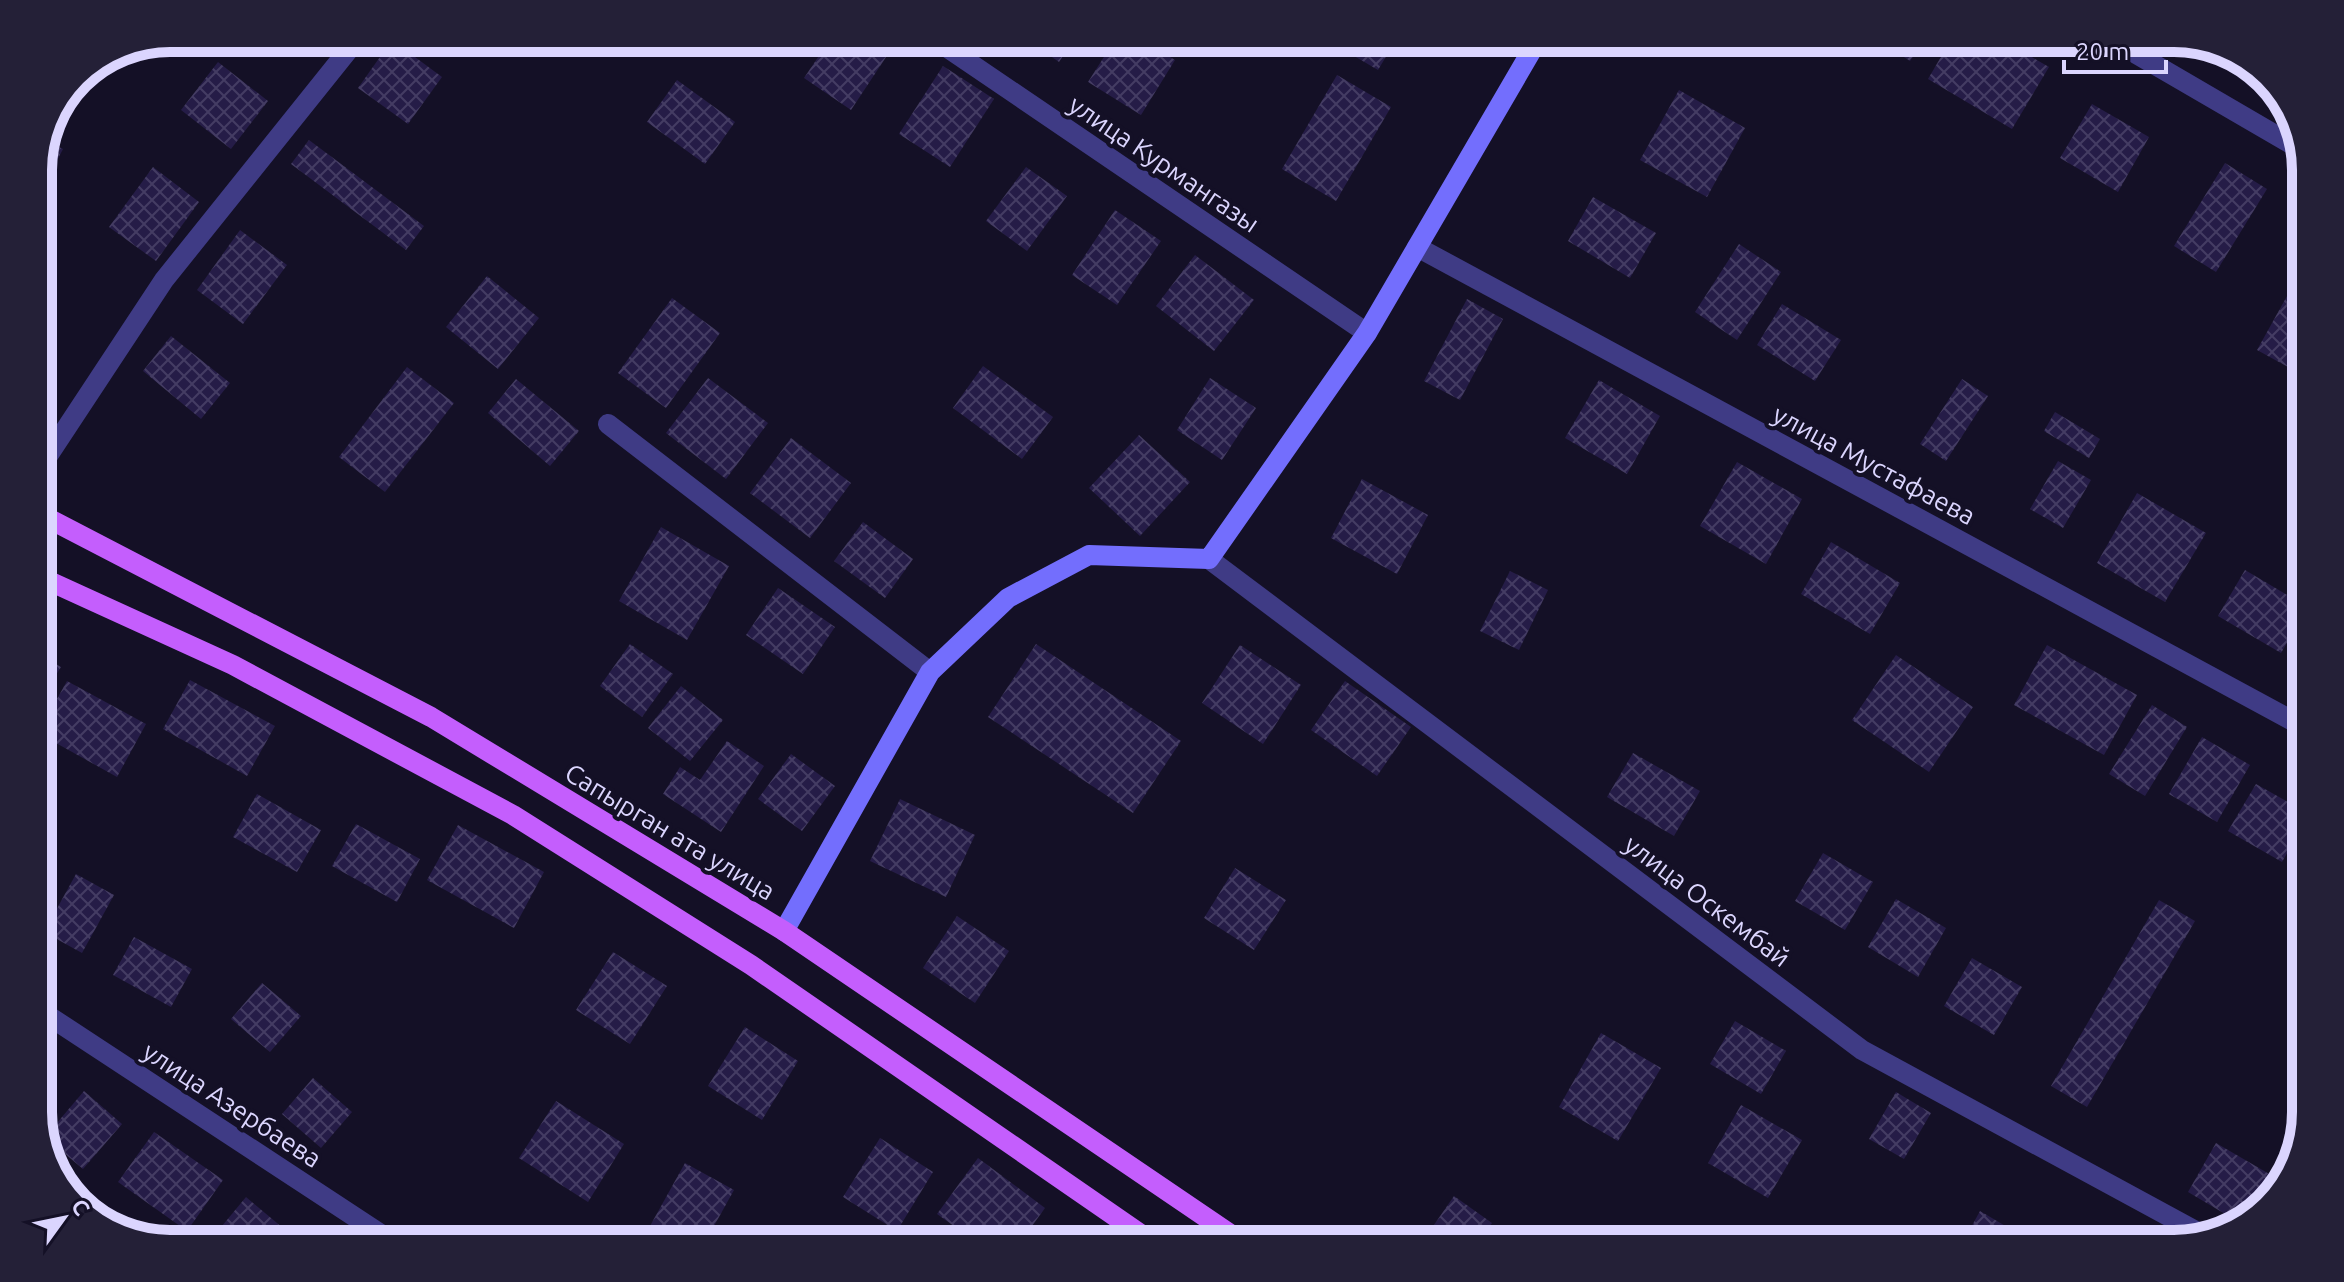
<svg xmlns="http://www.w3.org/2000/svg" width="2344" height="1282" font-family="Ubuntu,sans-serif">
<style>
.building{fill:url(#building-cross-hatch)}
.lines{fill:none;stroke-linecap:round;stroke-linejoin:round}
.street{stroke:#3f3b85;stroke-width:20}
.secondary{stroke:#736efd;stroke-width:20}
.primary{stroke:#c45efd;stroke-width:20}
.labels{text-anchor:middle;stroke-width:8;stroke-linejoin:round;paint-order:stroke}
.street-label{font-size:26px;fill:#dbd5fe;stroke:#141026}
.rim{fill:none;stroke:#dbd5fe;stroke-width:10}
</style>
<defs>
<pattern id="building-cross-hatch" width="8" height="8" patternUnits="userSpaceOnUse" patternTransform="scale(2)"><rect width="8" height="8" fill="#251c47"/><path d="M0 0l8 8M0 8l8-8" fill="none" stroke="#443c63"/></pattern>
</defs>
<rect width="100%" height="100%" fill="#141026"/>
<!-- building -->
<g class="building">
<polygon points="831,38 890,38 896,42 851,110 804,78"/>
<polygon points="1025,38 1075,38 1059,62"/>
<polygon points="1116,38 1139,38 1175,60 1141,115 1088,82"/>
<polygon points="1341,38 1397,38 1378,70 1337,46"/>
<polygon points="1875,38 1925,38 1910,61"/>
<polygon points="1952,38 1999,38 2049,67 2012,129 1928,79"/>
<polygon points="392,40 442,77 408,124 358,88"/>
<polygon points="2227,52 2240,55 2258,73 2225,56"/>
<polygon points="218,62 268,101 231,149 181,110"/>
<polygon points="943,66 994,99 950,167 899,134"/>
<polygon points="1337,75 1391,107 1336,201 1282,169"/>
<polygon points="677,80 735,122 705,164 647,122"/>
<polygon points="1679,90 1745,128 1707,197 1640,160"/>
<polygon points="2092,104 2149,137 2118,192 2060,158"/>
<polygon points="309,140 424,226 406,250 291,164"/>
<polygon points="47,141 63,149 38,197 38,162"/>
<polygon points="2225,163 2267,189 2216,272 2174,246"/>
<polygon points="153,167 199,202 156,261 109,227"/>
<polygon points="1026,167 1067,196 1027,251 986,221"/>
<polygon points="1593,197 1656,233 1630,278 1568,241"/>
<polygon points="1115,210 1161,241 1117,305 1072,275"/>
<polygon points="240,230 287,265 243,324 197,290"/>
<polygon points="1739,244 1781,272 1737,340 1695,312"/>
<polygon points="1195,255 1254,300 1214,351 1156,306"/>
<polygon points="2301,271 2306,274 2306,377 2257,350"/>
<polygon points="487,276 539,318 498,369 446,327"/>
<polygon points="672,298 720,333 666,408 618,373"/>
<polygon points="1467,299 1503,319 1460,400 1424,381"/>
<polygon points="1782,304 1841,340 1815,381 1757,345"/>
<polygon points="171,336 230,383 201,419 143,371"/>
<polygon points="983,366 1053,417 1022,459 953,408"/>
<polygon points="407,367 454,403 385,492 339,457"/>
<polygon points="708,378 768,423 726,479 666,433"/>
<polygon points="1210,378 1256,408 1222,460 1177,430"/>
<polygon points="516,379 579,431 550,466 488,413"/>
<polygon points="1962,379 1988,396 1946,461 1920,444"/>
<polygon points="1599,380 1660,416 1627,474 1565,438"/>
<polygon points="2055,412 2100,439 2089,458 2044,431"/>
<polygon points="1139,435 1190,482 1140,536 1089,488"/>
<polygon points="791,438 851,483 810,538 750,493"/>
<polygon points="2058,461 2091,480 2063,528 2030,509"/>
<polygon points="1737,462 1802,499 1766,564 1700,526"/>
<polygon points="1362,479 1428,515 1397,574 1331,538"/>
<polygon points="2137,493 2206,533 2165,602 2097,563"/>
<polygon points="863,522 913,559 885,598 834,561"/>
<polygon points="661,527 729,566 687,640 619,601"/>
<polygon points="1831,542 1900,583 1870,634 1801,594"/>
<polygon points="2245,570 2306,606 2306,611 2281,653 2218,616"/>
<polygon points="1510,571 1548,590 1519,650 1480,631"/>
<polygon points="778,588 835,627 803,674 746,635"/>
<polygon points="630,644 673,674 642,717 600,686"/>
<polygon points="1036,644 1181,741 1133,813 988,717"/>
<polygon points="1240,645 1301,685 1263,744 1202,703"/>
<polygon points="2047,645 2137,695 2104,755 2014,705"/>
<polygon points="38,653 61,667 38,703"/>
<polygon points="1896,655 1973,707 1929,772 1852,720"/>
<polygon points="190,680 275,726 247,776 163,729"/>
<polygon points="67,681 146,724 117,777 38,733"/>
<polygon points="1345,681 1411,727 1377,776 1311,730"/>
<polygon points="681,686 723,720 690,761 648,728"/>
<polygon points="2152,705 2187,727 2145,796 2109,774"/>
<polygon points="2202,737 2250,765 2217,822 2169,794"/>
<polygon points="727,741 764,766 721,832 663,794 680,767 700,780"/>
<polygon points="1633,753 1700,791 1674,836 1607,797"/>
<polygon points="791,754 835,786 802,831 758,799"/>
<polygon points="2256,784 2306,812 2306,820 2282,862 2228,831"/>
<polygon points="257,794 321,830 297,872 233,837"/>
<polygon points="900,799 975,835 946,897 870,861"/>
<polygon points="356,824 420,859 397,902 332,866"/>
<polygon points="458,825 544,872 514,928 427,880"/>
<polygon points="38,840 57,850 38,883"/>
<polygon points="1823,853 1873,882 1845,930 1795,901"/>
<polygon points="1235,868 1286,900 1254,950 1204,918"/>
<polygon points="76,874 114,895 82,953 44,932"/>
<polygon points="1896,899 1946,928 1918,977 1868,947"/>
<polygon points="2159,900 2195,921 2087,1107 2051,1086"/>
<polygon points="957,916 1009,951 975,1003 923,968"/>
<polygon points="134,937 192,969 171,1007 113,975"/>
<polygon points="613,952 667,986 630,1044 576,1010"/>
<polygon points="1972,958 2022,987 1994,1035 1944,1006"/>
<polygon points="262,983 301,1016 270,1052 231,1019"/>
<polygon points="1735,1021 1786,1051 1761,1094 1710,1064"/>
<polygon points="745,1027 798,1061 762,1120 708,1086"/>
<polygon points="1601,1033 1661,1068 1618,1141 1559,1107"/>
<polygon points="313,1078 352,1112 321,1148 282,1114"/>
<polygon points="84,1091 122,1124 83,1169 45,1137"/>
<polygon points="1896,1092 1931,1113 1904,1159 1869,1139"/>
<polygon points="556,1101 624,1144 588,1202 519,1158"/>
<polygon points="1741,1105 1802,1140 1768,1198 1708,1163"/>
<polygon points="154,1132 223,1180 187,1231 118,1182"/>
<polygon points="880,1138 933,1172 897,1231 843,1197"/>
<polygon points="2216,1143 2271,1175 2242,1224 2188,1192"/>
<polygon points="978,1158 1045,1208 1019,1244 979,1244 937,1214"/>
<polygon points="685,1163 734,1190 704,1244 640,1244"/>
<polygon points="73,1195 139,1235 139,1236 104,1227"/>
<polygon points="1454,1196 1492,1223 1477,1244 1439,1244 1427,1235"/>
<polygon points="246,1197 302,1244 207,1244"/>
<polygon points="1980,1211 2036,1244 1962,1244"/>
<polygon points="1652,1232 1670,1244 1644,1244"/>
</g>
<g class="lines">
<!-- street -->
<g class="street">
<polyline points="933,38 1367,333"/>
<polyline points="2109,38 2303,151"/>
<polyline points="1417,247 2306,728"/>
<polyline points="608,424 930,672"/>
<polyline points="38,471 164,280 358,38"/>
<polyline points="1209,559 1862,1050 2205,1236"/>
<polyline points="38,1009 396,1244"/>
</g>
<!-- secondary -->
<polyline class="secondary" points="784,931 930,672 1008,598 1089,555 1209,559 1367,333 1539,38"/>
<!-- primary -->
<g class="primary">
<polyline points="38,513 431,717 784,931 1245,1244"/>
<polyline points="38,576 233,665 513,815 751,965 1155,1244"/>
</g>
</g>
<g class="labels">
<!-- street labels -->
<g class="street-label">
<text transform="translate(1164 164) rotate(34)" y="9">улица Курмангазы</text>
<text transform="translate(1874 465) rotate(28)" y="9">улица Мустафаева</text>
<text transform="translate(670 832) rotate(31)" y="9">Сапырган ата улица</text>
<text transform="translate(1707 901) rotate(37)" y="9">улица Оскембай</text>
<text transform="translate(232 1105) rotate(33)" y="9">улица Азербаева</text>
</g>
</g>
<!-- crop -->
<path d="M0 0H2344V1282H0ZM170 52H2174A118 118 0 0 1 2292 170V1112A118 118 0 0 1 2174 1230H170A118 118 0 0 1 52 1112V170A118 118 0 0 1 170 52Z" fill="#242037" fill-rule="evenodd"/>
<path class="rim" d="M170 52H2174A118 118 0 0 1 2292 170V1112A118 118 0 0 1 2174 1230H170A118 118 0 0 1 52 1112V170A118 118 0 0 1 170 52Z"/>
<!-- north arrow -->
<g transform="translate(64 1218) rotate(57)" stroke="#141026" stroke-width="6" paint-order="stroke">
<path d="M0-6L14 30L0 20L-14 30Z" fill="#dbd5fe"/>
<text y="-12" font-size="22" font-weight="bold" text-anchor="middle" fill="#dbd5fe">С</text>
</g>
<!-- scale -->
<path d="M2064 60v12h102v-12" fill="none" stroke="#dbd5fe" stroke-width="4"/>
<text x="2076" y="60" font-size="24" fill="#dbd5fe" stroke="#141026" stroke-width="6" paint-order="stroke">20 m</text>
</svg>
